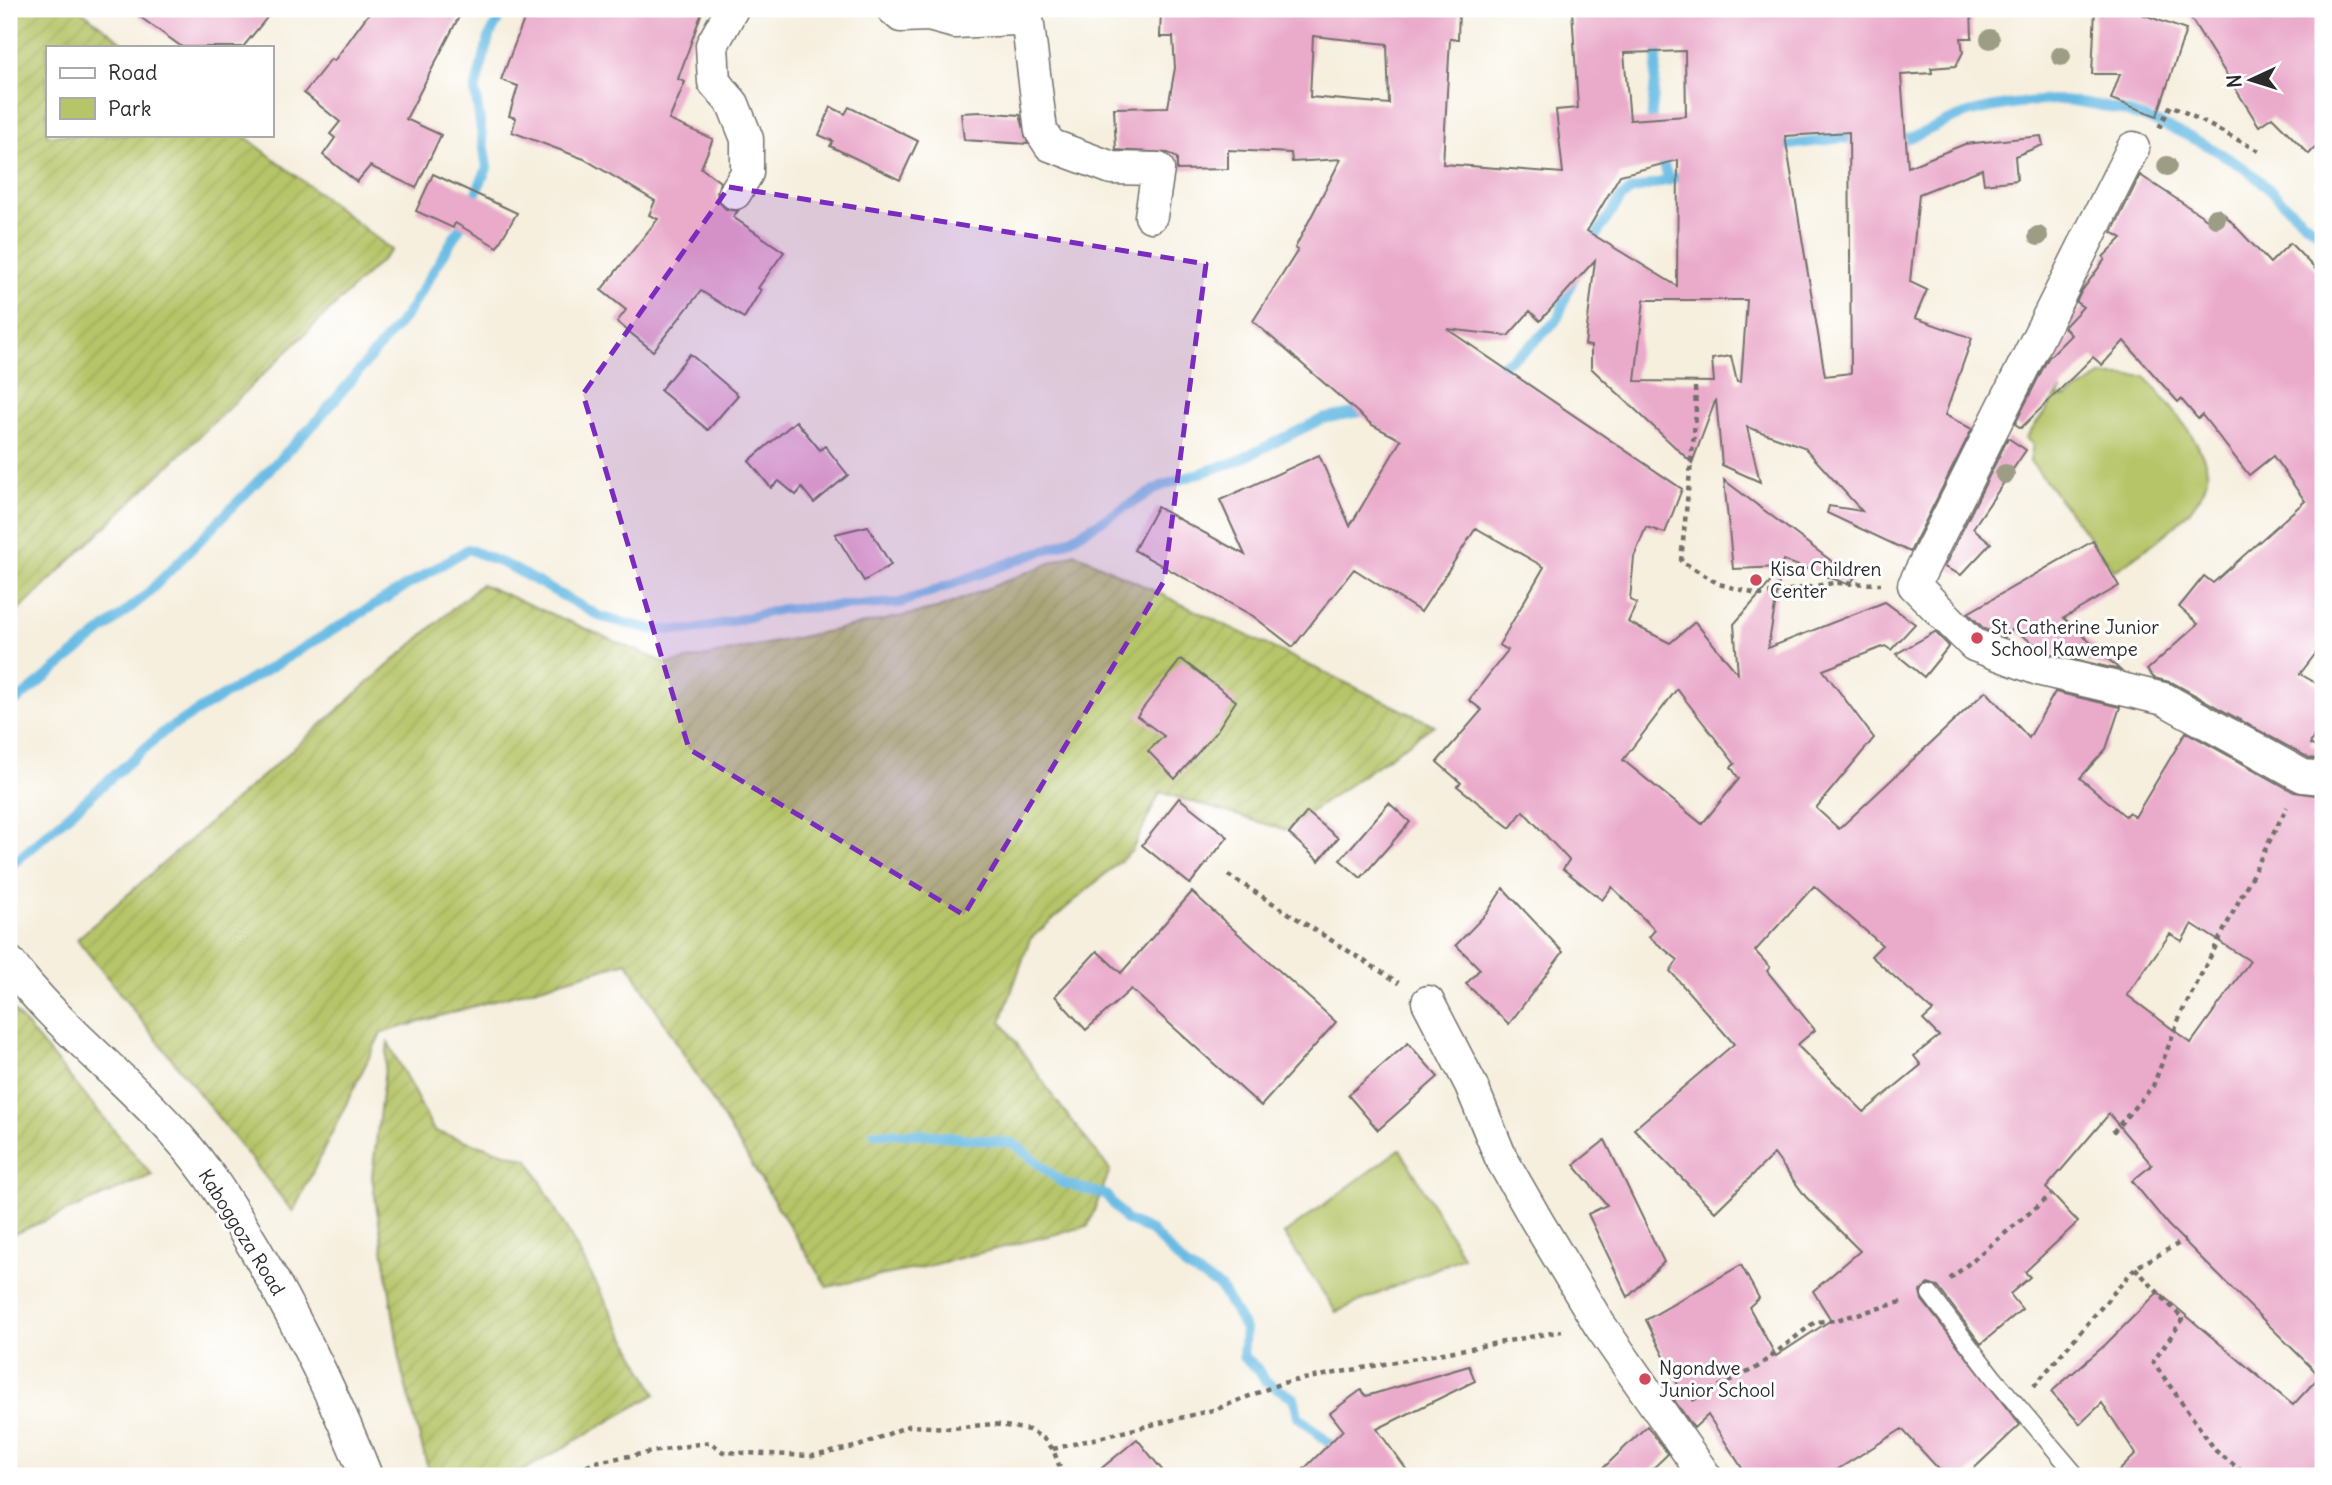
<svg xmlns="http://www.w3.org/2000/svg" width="2332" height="1485" font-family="Delius,sans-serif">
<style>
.green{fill:#b6c567;stroke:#707849;stroke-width:2}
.garden{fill:url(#garden-furrows);stroke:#707849;stroke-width:2}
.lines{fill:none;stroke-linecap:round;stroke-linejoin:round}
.stream{stroke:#69bbe4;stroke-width:10}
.building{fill:#eaaaca;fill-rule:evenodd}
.service-casing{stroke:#72706a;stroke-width:19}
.minor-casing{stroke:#72706a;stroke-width:35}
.path{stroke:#72706a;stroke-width:4.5;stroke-dasharray:5 5;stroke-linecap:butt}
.service{stroke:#fff;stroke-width:16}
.minor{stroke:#fff;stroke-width:32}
.tree{fill:#9d9c85}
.marked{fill:#7b2cbf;fill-opacity:0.2;stroke:#7b2cbf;stroke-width:5;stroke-dasharray:14 9;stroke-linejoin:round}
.poi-dot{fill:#d1495b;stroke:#fff;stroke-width:2.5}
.labels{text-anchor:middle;stroke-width:6;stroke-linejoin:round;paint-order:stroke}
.poi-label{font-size:19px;fill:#2b2b2b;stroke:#fff;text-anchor:start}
.street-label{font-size:19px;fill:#2b2b2b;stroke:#fff}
</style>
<defs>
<pattern id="garden-furrows" width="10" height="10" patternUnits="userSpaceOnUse" patternTransform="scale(1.75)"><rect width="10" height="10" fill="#b6c567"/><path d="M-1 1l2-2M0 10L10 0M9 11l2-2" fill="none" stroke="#9da95a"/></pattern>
</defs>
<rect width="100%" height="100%" fill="#fff"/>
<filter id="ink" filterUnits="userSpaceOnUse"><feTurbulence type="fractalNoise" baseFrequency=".0143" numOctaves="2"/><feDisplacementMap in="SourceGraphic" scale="14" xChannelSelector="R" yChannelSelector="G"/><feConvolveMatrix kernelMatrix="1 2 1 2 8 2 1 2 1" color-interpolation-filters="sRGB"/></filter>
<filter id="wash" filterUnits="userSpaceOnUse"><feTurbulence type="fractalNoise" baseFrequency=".00686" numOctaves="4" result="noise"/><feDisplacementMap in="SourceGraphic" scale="28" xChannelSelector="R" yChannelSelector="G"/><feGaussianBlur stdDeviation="1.57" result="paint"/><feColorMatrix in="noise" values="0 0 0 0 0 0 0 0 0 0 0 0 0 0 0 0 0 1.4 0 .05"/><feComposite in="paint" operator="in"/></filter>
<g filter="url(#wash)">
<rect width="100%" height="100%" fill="#f6efde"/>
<!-- green -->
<g class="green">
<path d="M2101,376H2145C2166,403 2196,432 2206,465C2218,504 2141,552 2115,571L2030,461L2033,445L2026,438L2061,390L2057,397H2067Z"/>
<polygon points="1400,1149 1463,1257 1336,1312 1284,1234"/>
</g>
<!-- garden -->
<g class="garden">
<polygon points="9,9 79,9 129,47 47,47 47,135 243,135 392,250 9,620"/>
<polygon points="1075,553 1434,725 1285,830 1160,792 1132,851 1030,939 1001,1021 1055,1099 1110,1170 1088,1226 924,1267 827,1287 627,962 381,1033 293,1212 77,939 481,584 668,664 937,609"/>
<polygon points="9,1005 152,1175 9,1236"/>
<polygon points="388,1042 434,1131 529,1160 656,1394 514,1476 430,1476 402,1372 372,1177"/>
</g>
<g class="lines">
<!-- stream -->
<g class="stream">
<polyline points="1653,131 1651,123 1659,39"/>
<path d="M1892,142C1921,138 1944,119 1972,112C1996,106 2039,99 2062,100C2124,105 2190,132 2241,166C2271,186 2292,216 2323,235"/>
<polyline points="1775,147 1842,138 1863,142"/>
<polyline points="1660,153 1669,181"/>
<polyline points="1589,246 1621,198 1630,191 1689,174"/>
<polyline points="1489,373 1527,349 1557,320 1573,279"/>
<polyline points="9,707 145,596 317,421 407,314 461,226 487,168 475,90 489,37 504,9"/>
<polyline points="9,867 166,730 468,549 509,566 601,617 654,630 695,630 782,609 900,603 1064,543 1161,486 1237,461 1322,419 1370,410"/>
<polyline points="874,1133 923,1134 1013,1143 1063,1183 1106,1195 1126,1220 1151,1231 1186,1267 1220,1287 1245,1329 1243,1357 1257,1368 1265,1381 1294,1398 1298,1416 1338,1451"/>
</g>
</g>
<g id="blocks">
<!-- building -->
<g class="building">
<polygon points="129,9 274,9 243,47 182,47"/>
<polygon points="372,9 463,9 406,119 441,135 416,188 370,166 357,182 323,155 335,138 330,134 340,122 304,93 331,59 334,61"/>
<polygon points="528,9 703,9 678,79 685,82 669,120 713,139 701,168 720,182 717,192 719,202 726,209 738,211 733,217 784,252 758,288 761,290 744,318 701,291 653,351 617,322 626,310 601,290 658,219 649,215 655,201 584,159 512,132 516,118 509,116 518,86 501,80"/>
<path d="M1161,9H1459L1458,39H1450L1443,164L1563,173L1556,110L1578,108L1572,9H1736L1737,15L1789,10V13L1849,9H1971L1972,38H1961L1963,52L1956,66L1931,68L1932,73L1901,75L1908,167L1965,144L2041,136L2043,145L2015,156L2017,180L1984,184L1982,169L1919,194L1910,282L1927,290L1915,318L1972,338L1945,415L1972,429L1910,552L1827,513L1829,506L1862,511L1804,447L1747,427L1760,482L1722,465L1716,399L1692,463L1591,368V346L1585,345L1595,260L1540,321L1530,311L1508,336L1447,329L1682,489L1665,533L1646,527L1634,557L1630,600L1637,603L1628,622L1670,643L1695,622L1738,674L1734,624L1781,570L1768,648L1885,602L1915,624L1891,650L1885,646L1823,670L1874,738L1816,808L1839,829L1986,691L2029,738L2055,692L2120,707L2106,749L2080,778L2125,816L2129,812L2135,817L2186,732L2294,792L2323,796V1476H2114L2136,1454L2102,1403L2080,1424L2051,1392L2105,1345L2158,1292L2293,1405L2320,1376L2168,1225L2132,1181L2152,1165L2109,1114L2046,1188L2078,1222L2025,1272L2030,1277L2010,1294L2022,1309L1981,1344L1938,1287L1928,1284L1920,1291L1922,1300L2020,1425L1966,1476H1945L1902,1429L1827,1476H1747L1708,1415L1694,1428L1674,1400L1682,1393L1646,1320L1741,1265L1759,1298L1749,1307L1776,1356L1831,1320L1813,1291L1860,1251L1806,1197L1774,1154L1715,1212L1634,1129L1734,1044L1670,971L1678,960L1649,937L1655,930L1612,887L1602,900L1563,869L1569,860L1523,811L1510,828L1457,786L1461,783L1437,762L1482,710L1469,700L1508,650L1499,645L1544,567L1476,528L1421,612L1354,569L1293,647L1253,616L1134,550L1157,507L1245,555L1220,500L1319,455L1350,526L1401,440L1372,425L1253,321L1298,250L1295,248L1341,159L1292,162L1291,153L1228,150V169L1177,170V158L1168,153L1116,150L1114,108L1168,107L1175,68L1173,37H1160ZM1313,36L1387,44L1389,104L1310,97ZM1685,51L1686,116L1630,120L1624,53ZM1849,132L1851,373L1825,376L1785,136ZM1678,160L1677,286L1587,231L1620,175ZM1644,300H1747L1741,382H1737L1731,356L1712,359L1714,382L1635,381ZM1677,689L1735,764L1731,767L1739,779L1702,824L1623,760ZM1814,886L1882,945L1871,956L1933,1011L1923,1020L1939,1036L1914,1056L1921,1065L1864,1112L1797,1045L1815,1030L1767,971L1770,967L1755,951ZM2192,924L2250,961L2191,1043L2127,995L2170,934L2182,941Z"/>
<polygon points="2095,9 2128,9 2186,30 2157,116 2111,99 2120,74 2092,74"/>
<polygon points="2185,9 2323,9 2323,139 2309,154 2272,117 2259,126"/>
<polygon points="831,107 845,114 849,107 918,141 900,180 830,146 833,141 819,135"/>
<polygon points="981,112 1020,115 1028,144 964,140 961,113"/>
<polygon points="433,174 517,213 497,247 455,223 453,228 416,211"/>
<polygon points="2140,175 2216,225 2225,215 2270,263 2290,243 2323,277 2323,644 2300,674 2323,687 2323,718 2310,744 2323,751 2323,760 2309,758 2173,683 2154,678 2147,670 2198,624 2179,607 2204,576 2213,583 2305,501 2273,456 2249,475 2202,415 2198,419 2181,399 2178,402 2124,341 2102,365 2093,357 2021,428 2015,424 2048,358 2071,335 2064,327 2083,307 2076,302 2081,292 2105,259 2103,257 2122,238 2112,232"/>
<polygon points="690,354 738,395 708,430 660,390"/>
<polygon points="796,421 820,450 825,446 848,475 814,503 802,488 796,495 779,481 771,488 749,461"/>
<polygon points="2008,438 2026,450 1973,528 1991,543 1961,575 1944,567"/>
<polygon points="1724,480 1854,578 1850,585 1783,560 1782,567 1733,569"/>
<polygon points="868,526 891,565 864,581 835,534"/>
<polygon points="2093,541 2119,586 2064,618 2120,670 2048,653 2012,629 2005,637 1984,629 1968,613"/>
<polygon points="1935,632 1949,646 1924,677 1896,654"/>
<polygon points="1181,659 1236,701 1216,732 1175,779 1148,751 1164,736 1137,716"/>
<polygon points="1179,798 1228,837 1190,884 1142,845"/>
<polygon points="1389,803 1410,822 1361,878 1340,860"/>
<polygon points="1307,812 1338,838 1319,861 1289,834"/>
<polygon points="1503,888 1563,952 1509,1024 1466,984 1480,969 1456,945 1487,913"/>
<polygon points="1192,892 1336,1022 1261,1106 1131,989 1086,1030 1055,996 1097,951 1121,973"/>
<polygon points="1408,1043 1438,1077 1378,1130 1348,1095"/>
<polygon points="1605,1140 1664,1262 1628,1297 1588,1214 1607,1205 1574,1165"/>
<polygon points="1469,1366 1475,1381 1377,1429 1411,1476 1297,1476 1343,1430 1330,1413 1361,1390 1366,1396"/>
<polygon points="1647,1426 1668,1454 1645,1476 1595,1476"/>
<polygon points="1137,1439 1167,1476 1092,1476 1125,1449"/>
</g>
</g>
</g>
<g filter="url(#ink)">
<use href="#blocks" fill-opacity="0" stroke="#72706a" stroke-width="2"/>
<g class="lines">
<defs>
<polyline id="service" points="1930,1294 1994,1378 2077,1476"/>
<g id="minor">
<polyline points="732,9 712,45 714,82 733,104 747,139 747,173 735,193"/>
<polyline points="893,9 901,16 929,15 955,22 1015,19 1026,24"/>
<polyline points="1026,9 1041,131 1050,145 1112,168 1158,169 1151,216"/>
<polyline points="2133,148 1914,585 1974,645 2041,670 2164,699 2303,776 2323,778"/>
<path d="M9,962C58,1028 125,1076 179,1138C209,1171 231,1209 254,1247C297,1321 335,1397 366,1476"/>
<polyline points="1428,1002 1471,1085 1501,1158 1537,1221 1599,1324 1705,1476"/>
</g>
</defs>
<!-- service casing -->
<use href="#service" class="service-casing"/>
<!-- minor casing -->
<use href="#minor" class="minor-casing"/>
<!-- path -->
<g class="path">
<polyline points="2159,128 2171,105 2259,151"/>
<polyline points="1695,387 1696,413 1681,561 1719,584 1760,595 1833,583 1881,584"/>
<polyline points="2316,743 2323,728"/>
<polyline points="1228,875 1399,983"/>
<polyline points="2113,1132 2153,1086 2181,1014 2287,807"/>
<polyline points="2135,1268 2183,1319 2153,1362 2216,1451 2248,1476"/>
<polyline points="1950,1279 2051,1195"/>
<polyline points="2034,1386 2135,1268 2185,1240"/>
<polyline points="1692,1400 1756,1368 1815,1322 1836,1320 1905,1301"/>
<polyline points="1053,1449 1217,1409 1282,1383 1562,1331"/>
<polyline points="569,1476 595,1462 710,1442 723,1452 813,1456 859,1446 908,1426 952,1428 994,1424 1029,1430 1043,1438 1053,1449 1063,1476"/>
</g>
<!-- service -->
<use href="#service" class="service"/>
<!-- minor -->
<use href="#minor" class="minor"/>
</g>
<!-- trees -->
<g class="tree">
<circle cx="1990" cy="39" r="10"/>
<circle cx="2061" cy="56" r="10"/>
<circle cx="2167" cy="166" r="10"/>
<circle cx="2216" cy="218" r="10"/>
<circle cx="2038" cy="236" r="10"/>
<circle cx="2005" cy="474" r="10"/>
</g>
</g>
<!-- marked area -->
<path class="marked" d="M729,187L1206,264L1164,581L964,915L689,749L583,394Z"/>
<!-- markers -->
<g class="poi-dot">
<circle cx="1756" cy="580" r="7"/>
<circle cx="1977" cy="638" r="7"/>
<circle cx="1645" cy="1379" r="7"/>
</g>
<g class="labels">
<!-- poi labels -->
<g class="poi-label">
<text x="1770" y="576">Kisa Children<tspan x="1770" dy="22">Center</tspan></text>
<text x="1991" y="634">St. Catherine Junior<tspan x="1991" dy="22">School Kawempe</tspan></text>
<text x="1659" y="1375">Ngondwe<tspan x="1659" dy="22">Junior School</tspan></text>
</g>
<!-- street labels -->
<g class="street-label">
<text transform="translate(242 1232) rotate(58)" y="7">Kaboggoza Road</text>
</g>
</g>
<!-- margin -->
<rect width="2332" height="1485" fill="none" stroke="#fff" stroke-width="35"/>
<!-- legend -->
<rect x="46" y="46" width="228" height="91" fill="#ffffff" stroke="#aaaaaa" stroke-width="2"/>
<rect x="60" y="68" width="35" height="10" fill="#ffffff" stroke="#aaaaaa" stroke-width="2"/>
<text x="108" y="80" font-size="21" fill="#2b2b2b">Road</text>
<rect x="60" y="98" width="35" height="21" fill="#b6c567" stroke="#aaaaaa" stroke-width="2"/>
<text x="108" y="116" font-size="21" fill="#2b2b2b">Park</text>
<!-- north arrow -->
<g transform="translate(2251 80) rotate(266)" stroke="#ffffff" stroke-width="5" paint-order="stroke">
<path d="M0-5L12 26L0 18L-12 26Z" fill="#2b2b2b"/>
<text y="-10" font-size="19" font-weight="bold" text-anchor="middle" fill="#2b2b2b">N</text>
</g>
</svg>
